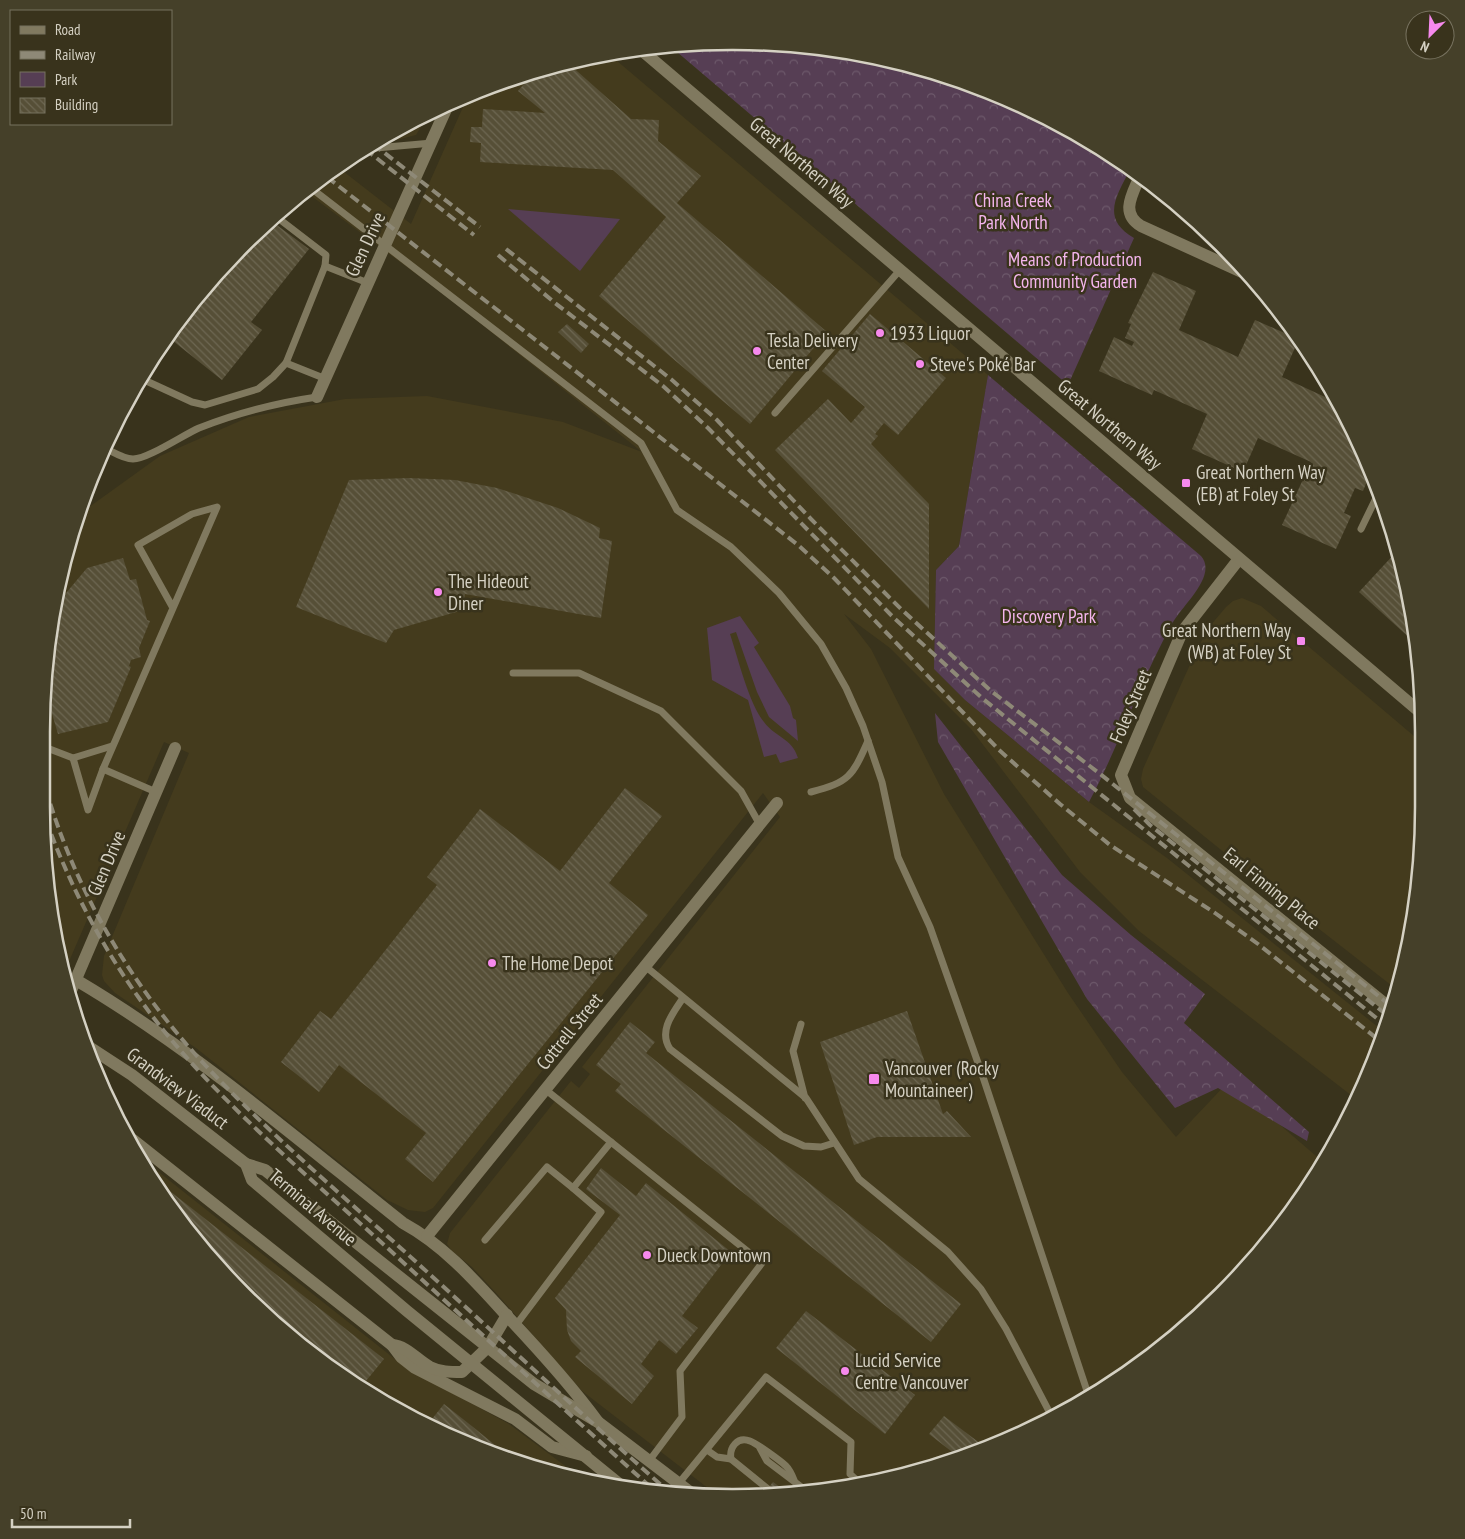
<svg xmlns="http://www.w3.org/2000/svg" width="1465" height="1539" font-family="'PT Sans Narrow',sans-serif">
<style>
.built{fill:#443b1d}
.green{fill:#563e54}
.forest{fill:url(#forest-crowns)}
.building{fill:url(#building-back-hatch)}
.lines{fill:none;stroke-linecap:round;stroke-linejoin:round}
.service{stroke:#80795f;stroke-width:7}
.minor{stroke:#80795f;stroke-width:12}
.secondary{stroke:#80795f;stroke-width:12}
.rail{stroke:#8e8977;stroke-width:4;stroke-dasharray:10 5;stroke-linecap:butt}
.poi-dot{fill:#f689ed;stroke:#39331c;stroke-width:2}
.labels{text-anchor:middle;stroke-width:5;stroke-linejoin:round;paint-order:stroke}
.street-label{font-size:19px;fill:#d5d1c3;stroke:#39331c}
.park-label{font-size:19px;fill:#f4b5ed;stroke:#39331c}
.poi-label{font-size:19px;fill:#d5d1c3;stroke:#39331c;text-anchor:start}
.rim{fill:none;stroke:#d5d1c3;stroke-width:2.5}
</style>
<defs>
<pattern id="forest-crowns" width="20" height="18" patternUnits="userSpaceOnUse" patternTransform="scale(1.25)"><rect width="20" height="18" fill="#563e54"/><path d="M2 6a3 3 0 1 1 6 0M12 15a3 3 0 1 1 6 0" fill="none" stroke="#6d596b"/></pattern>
<pattern id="building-back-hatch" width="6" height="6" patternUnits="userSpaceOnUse" patternTransform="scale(1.25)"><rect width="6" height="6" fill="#564f37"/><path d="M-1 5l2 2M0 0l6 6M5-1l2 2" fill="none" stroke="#6d6752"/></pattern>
</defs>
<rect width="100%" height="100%" fill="#39331c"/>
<!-- built -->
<g class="built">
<polygon points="610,55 988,375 959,546 936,570 934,669 965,700 1089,802 1167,858 1383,1031 1371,1071 1356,1099 1139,931 1080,872 971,729 890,648 844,614 871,649 944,794 1068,993 1122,1072 1176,1137 1229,1081 1323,1162 1307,1191 1221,1295 1078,1405 954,1461 822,1492 713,1492 582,1391 497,1294 472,1267 452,1251 447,1244 450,1233 571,1081 579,1088 590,1074 582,1067 780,817 763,793 433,1208 425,1212 408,1210 387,1200 196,1048 115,993 104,981 102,975 104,956 189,753 164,742 64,973 55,942 41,807 43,687 65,553 79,516 85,510 160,456 249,417 345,399 427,396 563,422 642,452 447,297 306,192 339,168 411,224 467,98 511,78"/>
<polygon points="428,115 416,135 369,147 387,134"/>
<polygon points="1242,598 1261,606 1421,742 1424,807 1410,942 1396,989 1314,925 1304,923 1286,908 1283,900 1143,787 1141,779 1143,769 1197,649 1210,626 1226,607 1233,601"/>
<polygon points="146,1162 405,1367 509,1424 580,1477 511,1461 387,1405 277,1326 184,1227"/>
</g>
<!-- green -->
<g class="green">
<polygon points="508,209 620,219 580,271"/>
<path d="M740,616L759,643L754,647L790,706L793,718L796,720L798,741L769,717L757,692L736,632L730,634C738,658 749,704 764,722C775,737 792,738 798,758L780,763L776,754L764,757L748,700L712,680L707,628Z"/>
</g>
<!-- forest -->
<g class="forest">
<path d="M778,43L912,65L1038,113L1130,169C1117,196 1100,218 1134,238L1068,385L670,46Z"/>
<path d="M988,375L1201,556C1218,576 1182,605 1172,624C1140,681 1120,744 1089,802L965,700L934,669L936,570L959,546Z"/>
<polygon points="935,713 1062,875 1131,935 1205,994 1184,1023 1309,1132 1307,1141 1218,1088 1175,1108 1087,999 938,742"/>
</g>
<!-- building -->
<g class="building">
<polygon points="569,64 631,119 659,120 658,141 701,176 677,203 827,332 750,424 599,296 666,217 613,170 480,162 481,143 470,142 471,127 482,127 483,109 545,113 518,91 530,77 527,74"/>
<polygon points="270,220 309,249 251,322 262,330 222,380 168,337 184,311"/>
<polygon points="1153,272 1196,291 1179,330 1238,357 1255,320 1296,338 1298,341 1282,377 1338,403 1370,474 1363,491 1355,488 1344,513 1351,516 1336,549 1282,525 1311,462 1258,438 1243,472 1192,449 1207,414 1154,390 1152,395 1099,371 1114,337 1132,346 1134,342 1125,338 1131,324 1128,323"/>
<polygon points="870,314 946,378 898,435 884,423 875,434 878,436 871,444 929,504 929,609 775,450 828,399 851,423 865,407 822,371"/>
<polygon points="567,324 589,344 581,353 558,332"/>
<polygon points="409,478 455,480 497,488 558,508 600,528 599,538 612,541 601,618 465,594 463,610 394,630 386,643 296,607 349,480"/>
<polygon points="1397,551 1417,637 1413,641 1359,592"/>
<polygon points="123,558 130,580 136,579 147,620 150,621 139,648 141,657 131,660 129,666 131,667 108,722 58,734 43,683 56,605 87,568"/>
<polygon points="625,788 662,816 609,883 648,915 433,1182 405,1159 426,1133 339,1065 319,1092 281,1062 320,1011 331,1019 437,885 427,877 480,809 560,871"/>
<polygon points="907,1011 943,1114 947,1111 971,1137 877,1137 854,1145 820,1042"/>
<polygon points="630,1022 655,1042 646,1053 961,1304 931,1342 615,1091 621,1084 596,1065"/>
<polygon points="601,1168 636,1196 646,1183 731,1252 682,1316 698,1328 676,1354 659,1340 641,1364 654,1376 632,1404 575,1357 581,1351 571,1341 567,1330 566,1310 555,1298 620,1215 586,1189"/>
<polygon points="157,1181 384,1359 361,1387 277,1326 184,1227"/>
<polygon points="806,1311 915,1395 885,1434 776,1348"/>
<polygon points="444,1404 473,1427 517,1463 428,1424"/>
<polygon points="944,1416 985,1447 960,1458 929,1434"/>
<polygon points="773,1482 787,1492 765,1492"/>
</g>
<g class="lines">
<!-- service -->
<g class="service">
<polyline points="365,149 432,143"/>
<polyline points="311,188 641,443 677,510 731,547 779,593 821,644 846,688 863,726 882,782 898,857 930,927 983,1077 1089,1397"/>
<polyline points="274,215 326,255 325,266 286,363"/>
<polyline points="325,266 368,283"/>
<polyline points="142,379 192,402 205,405 258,389 273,377 286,363 326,379"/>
<polyline points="775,413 900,270"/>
<path d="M105,448C113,452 124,459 133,459C148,459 183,435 199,428C237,413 276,403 317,397"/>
<polyline points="1361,529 1379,492"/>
<polyline points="513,673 579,673 661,711 741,791 760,825"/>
<polyline points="42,731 47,748 73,758 112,746"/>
<polyline points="73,758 88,810 103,769"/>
<polyline points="156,792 103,769 217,507 192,514 138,545 173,608"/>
<path d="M811,792C849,782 852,777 868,741"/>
<polyline points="645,966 806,1098 859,1179 948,1252 981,1289 1006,1329 1052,1417"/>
<path d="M683,998C673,1013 658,1031 670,1049L782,1136L804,1146L821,1147L834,1143"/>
<polyline points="801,1024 793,1051 805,1098"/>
<polyline points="611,1142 762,1263 680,1371 682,1417 649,1461"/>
<polyline points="485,1240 547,1167 573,1188"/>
<polyline points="516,1325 601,1212 573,1188 611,1142 546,1090"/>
<polyline points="760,1448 767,1461 808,1492"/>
<polyline points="707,1450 717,1457 731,1459"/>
<polyline points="679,1483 766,1377 851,1442 850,1474 860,1483"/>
<path d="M768,1489L731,1459C729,1448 737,1436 750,1441C756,1443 781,1461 786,1466C790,1470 792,1475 794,1480"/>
</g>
<!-- minor -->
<g class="minor">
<path d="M1140,176C1132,195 1120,213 1141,226L1253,277"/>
<polyline points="317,397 447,107"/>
<polyline points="1239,559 1182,632 1121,775 1130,798 1390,1008"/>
<path d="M76,980C193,1049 297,1139 403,1223C445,1246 476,1282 508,1317C540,1351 571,1385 598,1422"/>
<polyline points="70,993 175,748"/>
<polyline points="133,1140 392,1345 401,1357 415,1368 515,1419 552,1447 586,1456"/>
<polyline points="427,1236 777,803"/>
<path d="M392,1345C407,1346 417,1360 430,1367C440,1372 450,1372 462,1372L488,1347L507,1315"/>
</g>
<!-- secondary -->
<g class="secondary">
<polyline points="639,48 1420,712"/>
<polyline points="86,1045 132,1075 246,1164 265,1170 534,1384 598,1422 690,1492"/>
<polyline points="246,1164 252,1180 407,1311 624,1488"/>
</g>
<!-- rail -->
<g class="rail">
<polyline points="373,144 480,227"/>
<polyline points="365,149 474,235"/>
<polyline points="327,177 798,545 834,578 999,750 1060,804 1110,845 1215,913 1258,944 1380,1041"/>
<polyline points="506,249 672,380 717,420 811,519 902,610 991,691 1099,773 1391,1006"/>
<polyline points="498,255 555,303 663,386 708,428 894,618 982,698 1385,1025"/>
<path d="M42,775C69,878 124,975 195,1054C262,1128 340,1193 414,1260C499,1337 583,1416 669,1492"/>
<path d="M41,806C69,888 110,964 164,1031C231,1113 315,1182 393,1253C480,1333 568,1413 656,1492"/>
<polyline points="1134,809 1150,825 1388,1016"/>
</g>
</g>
<!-- markers -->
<g class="poi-dot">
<circle cx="880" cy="333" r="5"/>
<circle cx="757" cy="351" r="5"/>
<circle cx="920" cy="364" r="5"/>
<rect x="1181" y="478" width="10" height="10" rx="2.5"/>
<circle cx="438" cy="592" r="5"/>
<rect x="1296" y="636" width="10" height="10" rx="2.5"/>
<circle cx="492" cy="963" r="5"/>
<rect x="868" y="1073" width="12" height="12" rx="2.5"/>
<circle cx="647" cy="1255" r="5"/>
<circle cx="845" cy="1371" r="5"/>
</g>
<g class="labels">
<!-- street labels -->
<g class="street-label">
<text transform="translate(802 162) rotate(40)" y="7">Great Northern Way</text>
<text transform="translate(365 244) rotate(-65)" y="7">Glen Drive</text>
<text transform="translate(1110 424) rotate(40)" y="7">Great Northern Way</text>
<text transform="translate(1130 706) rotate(-67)" y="7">Foley Street</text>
<text transform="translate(106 863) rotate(-67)" y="7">Glen Drive</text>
<text transform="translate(1272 888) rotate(39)" y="7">Earl Finning Place</text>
<text transform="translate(569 1031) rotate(-51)" y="7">Cottrell Street</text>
<text transform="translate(178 1088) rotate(37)" y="7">Grandview Viaduct</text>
<text transform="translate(313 1207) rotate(40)" y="7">Terminal Avenue</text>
</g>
<!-- park labels -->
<g class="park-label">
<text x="1013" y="207">China Creek<tspan x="1013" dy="22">Park North</tspan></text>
<text x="1075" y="266">Means of Production<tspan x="1075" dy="22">Community Garden</tspan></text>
<text x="1049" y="623">Discovery Park</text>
</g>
<!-- poi labels -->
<g class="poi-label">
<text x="890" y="340">1933 Liquor</text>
<text x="767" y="347">Tesla Delivery<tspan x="767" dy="22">Center</tspan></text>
<text x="930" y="371">Steve's Poké Bar</text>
<text x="1196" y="479">Great Northern Way<tspan x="1196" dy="22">(EB) at Foley St</tspan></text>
<text x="448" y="588">The Hideout<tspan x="448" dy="22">Diner</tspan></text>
<text x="1291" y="637" text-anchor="end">Great Northern Way<tspan x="1291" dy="22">(WB) at Foley St</tspan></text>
<text x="502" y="970">The Home Depot</text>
<text x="885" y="1075">Vancouver (Rocky<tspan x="885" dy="22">Mountaineer)</tspan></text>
<text x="657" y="1262">Dueck Downtown</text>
<text x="855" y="1367">Lucid Service<tspan x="855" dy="22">Centre Vancouver</tspan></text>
</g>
</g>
<!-- crop -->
<path d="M0 0H1465V1539H0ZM732 50H733A682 682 0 0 1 1415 732V807A682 682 0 0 1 733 1489H732A682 682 0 0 1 50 807V732A682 682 0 0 1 732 50Z" fill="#454029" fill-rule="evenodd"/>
<path class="rim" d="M732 50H733A682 682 0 0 1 1415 732V807A682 682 0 0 1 733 1489H732A682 682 0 0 1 50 807V732A682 682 0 0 1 732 50Z"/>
<!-- legend -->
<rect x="10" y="10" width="162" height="115" fill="#39331c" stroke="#77725f"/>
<rect x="20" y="26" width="25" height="8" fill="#80795f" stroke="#77725f"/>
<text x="55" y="35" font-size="15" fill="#d5d1c3">Road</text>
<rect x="20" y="51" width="25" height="8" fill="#8e8977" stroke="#77725f"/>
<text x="55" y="60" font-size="15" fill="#d5d1c3">Railway</text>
<rect x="20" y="72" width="25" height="15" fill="#563e54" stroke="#77725f"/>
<text x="55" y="85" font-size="15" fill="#d5d1c3">Park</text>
<rect x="20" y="98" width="25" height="15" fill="url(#building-back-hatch)" stroke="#77725f"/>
<text x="55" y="110" font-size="15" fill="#d5d1c3">Building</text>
<!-- north arrow -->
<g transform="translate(1430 35) rotate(204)"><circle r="24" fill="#39331c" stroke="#77725f"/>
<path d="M0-4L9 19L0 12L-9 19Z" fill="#f689ed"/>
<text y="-8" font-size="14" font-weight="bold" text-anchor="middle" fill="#d5d1c3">N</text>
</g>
<!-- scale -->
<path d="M12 1519v8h118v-8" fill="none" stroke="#d5d1c3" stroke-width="2.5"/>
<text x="20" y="1519" font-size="15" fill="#d5d1c3" stroke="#39331c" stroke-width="4" paint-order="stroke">50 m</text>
</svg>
